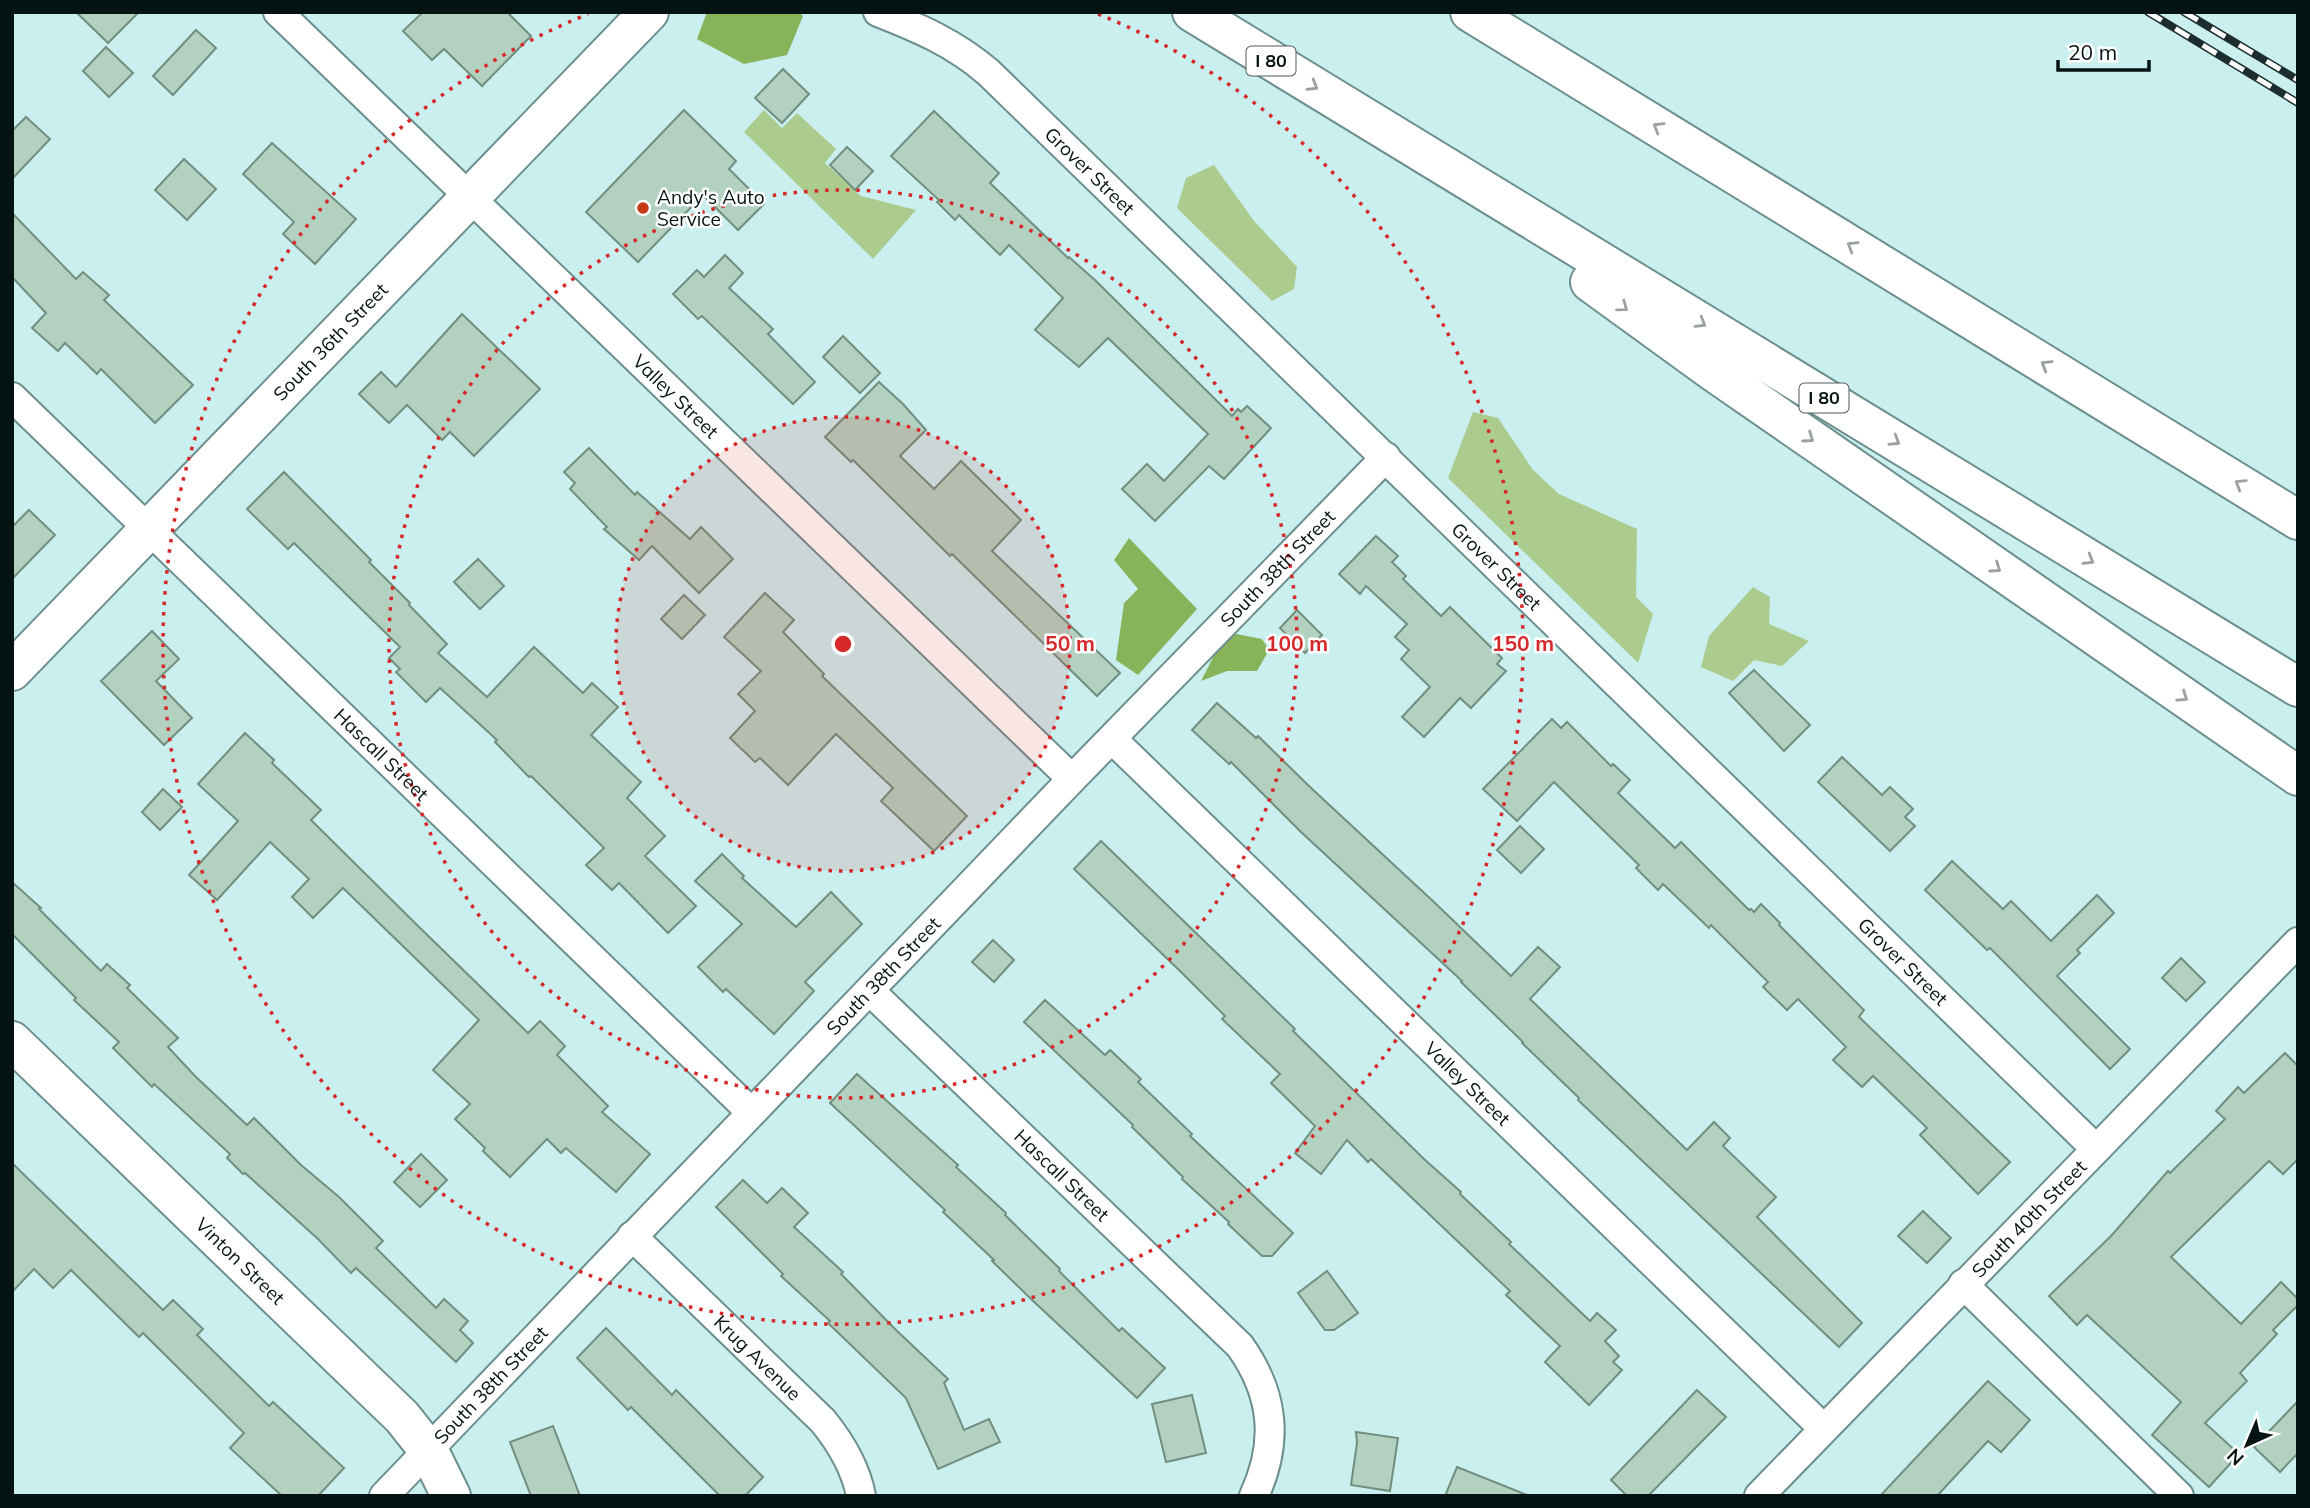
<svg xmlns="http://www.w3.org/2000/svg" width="2310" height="1508" font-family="Mulish,sans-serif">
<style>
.green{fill:#abcc8e}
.forest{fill:#87b35b}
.building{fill:#b2d1c1;stroke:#728e7f;stroke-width:2}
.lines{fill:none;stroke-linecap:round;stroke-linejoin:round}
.street-casing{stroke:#6c8f8e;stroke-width:32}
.secondary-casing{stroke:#6c8f8e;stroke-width:42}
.highway-casing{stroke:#6c8f8e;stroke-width:42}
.street{stroke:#fff;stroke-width:28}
.secondary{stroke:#fff;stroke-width:38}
.highway{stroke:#fff;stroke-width:38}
.rail-casing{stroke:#1d2d2d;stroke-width:8}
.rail{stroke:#fff;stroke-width:5;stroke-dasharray:16;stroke-linecap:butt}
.oneway{stroke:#9ba1a1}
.ring{fill:none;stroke:#d62828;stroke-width:3.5;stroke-dasharray:3.5 7}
.poi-dot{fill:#c43b14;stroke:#fff;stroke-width:2.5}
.labels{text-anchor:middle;stroke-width:5;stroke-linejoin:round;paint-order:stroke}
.shield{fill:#fff;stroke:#515a5a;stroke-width:2}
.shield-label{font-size:18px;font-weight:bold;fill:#061313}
.street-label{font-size:19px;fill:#061313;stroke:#fff}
.poi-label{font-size:19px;fill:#061313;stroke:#fff;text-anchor:start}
.centre{fill:#d62828;stroke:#fff;stroke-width:3.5}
.ring-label{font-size:21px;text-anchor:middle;font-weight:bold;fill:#d62828;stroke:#fff;stroke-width:5;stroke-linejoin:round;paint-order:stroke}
</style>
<rect width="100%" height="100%" fill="#c9efee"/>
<!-- green -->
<g class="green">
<polygon points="764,110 782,128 797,113 836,149 825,163 861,196 916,210 873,259 744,132"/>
<polygon points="1214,165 1254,221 1297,267 1294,289 1272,301 1177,208 1186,178"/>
<polygon points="1473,412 1498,418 1533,470 1559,494 1637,529 1636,597 1653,614 1638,663 1448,478"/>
<polygon points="1753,587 1770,597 1769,624 1809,641 1782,666 1754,660 1733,681 1701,667 1709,636"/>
</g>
<!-- forest -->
<g class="forest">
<polygon points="707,12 799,12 803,16 787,55 744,64 697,39"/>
<polygon points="1129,538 1197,609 1138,675 1116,660 1124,603 1138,589 1114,560"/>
<polygon points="1226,632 1262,639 1269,650 1257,671 1227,671 1201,681"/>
</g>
<!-- building -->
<g class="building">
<polygon points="76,12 139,12 108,43"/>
<polygon points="423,12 507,12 531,36 482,86 444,49 432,60 403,31"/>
<polygon points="196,30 216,48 173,95 153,76"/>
<polygon points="106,47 133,73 109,97 83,71"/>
<polygon points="783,69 809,94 782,123 755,98"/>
<polygon points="684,110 736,161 729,169 764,204 738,230 703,195 638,262 586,212"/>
<polygon points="934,111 999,173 990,183 1068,258 1069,257 1096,281 1232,416 1238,409 1241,412 1247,406 1271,428 1224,479 1209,466 1155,521 1122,489 1147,464 1164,481 1208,434 1108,338 1079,367 1035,330 1063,298 1009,245 1000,255 959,215 955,220 937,202 939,200 891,156"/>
<polygon points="26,117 50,139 12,179 12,131"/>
<polygon points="272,143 356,219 315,264 283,234 294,222 243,174"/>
<polygon points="847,147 873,171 855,190 830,165"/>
<polygon points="184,159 216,189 187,220 155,190"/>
<polygon points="12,213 76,279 83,272 109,295 104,300 193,385 155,423 101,369 97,374 65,343 58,351 32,328 46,313 12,277"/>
<polygon points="725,255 743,273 729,288 773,329 768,334 815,382 793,404 702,316 698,319 673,294 697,270 704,277"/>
<polygon points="462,314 540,389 474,456 450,432 442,440 407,405 389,423 359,394 381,372 396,387"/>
<polygon points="843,336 880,373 860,393 823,357"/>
<polygon points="879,382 903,404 926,430 900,456 934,489 961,461 1021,520 992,551 1120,673 1097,696 952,554 950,556 853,460 851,462 825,437"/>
<polygon points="589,448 635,495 637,492 690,539 701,527 733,559 699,593 652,546 639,560 604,529 607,527 570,489 575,483 564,472"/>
<polygon points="284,472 371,560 369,562 410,603 409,605 447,644 438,653 487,697 534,647 583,693 592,683 618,707 591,735 641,782 627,798 665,836 645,856 696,906 668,933 619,883 612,890 586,865 604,848 531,776 529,777 495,742 497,740 440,688 426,702 396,672 400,669 389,658 400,647 294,543 288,549 247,509"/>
<polygon points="29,510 55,535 12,579 12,527"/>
<polygon points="1376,536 1398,556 1392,562 1406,576 1403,579 1441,616 1450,607 1502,658 1497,664 1506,671 1471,708 1460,698 1424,737 1402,717 1430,687 1401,659 1409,650 1395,637 1407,624 1366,586 1360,594 1339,574"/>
<polygon points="478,559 504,586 480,609 454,582"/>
<polygon points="765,593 794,620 783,632 824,674 822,676 967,816 934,851 881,801 893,788 836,734 788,785 760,758 755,762 730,738 755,711 738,694 761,671 724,637"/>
<polygon points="684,595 705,615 682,639 661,619"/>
<polygon points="1297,610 1322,635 1305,653 1280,628"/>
<polygon points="152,631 179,659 156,681 192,718 164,745 101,681"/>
<polygon points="1754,670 1810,725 1784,751 1729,693"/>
<polygon points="1217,703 1256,738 1258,736 1310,787 1435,903 1511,976 1538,947 1560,967 1530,999 1687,1150 1714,1122 1730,1138 1723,1146 1776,1197 1757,1217 1862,1323 1839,1347 1578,1100 1579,1098 1522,1043 1523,1042 1461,982 1462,981 1301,832 1231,762 1229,764 1192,730"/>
<polygon points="1552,719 1561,728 1567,722 1611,766 1613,764 1630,780 1618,793 1675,848 1681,842 1749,910 1751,909 1754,912 1761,904 1780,923 1779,925 1864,1010 1859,1017 2010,1162 1978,1194 1920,1135 1927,1128 1873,1076 1862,1087 1833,1060 1846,1047 1798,999 1787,1010 1763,987 1768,982 1711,925 1709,928 1663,884 1658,890 1636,868 1639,865 1554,782 1517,821 1483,789"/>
<polygon points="245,733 274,760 272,763 321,810 311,820 416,924 528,1033 540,1021 565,1046 557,1055 608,1106 602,1112 650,1154 616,1192 566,1148 561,1153 547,1139 510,1177 483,1151 485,1148 455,1119 470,1104 433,1070 479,1020 343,888 313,918 292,897 309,879 270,842 217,900 189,875 238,821 198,784"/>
<polygon points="1842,757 1882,795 1890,787 1913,809 1905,817 1915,826 1890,851 1818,782"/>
<polygon points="163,789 182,807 160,830 142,812"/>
<polygon points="1520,826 1544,849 1521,873 1497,850"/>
<polygon points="1101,841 1295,1029 1293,1031 1424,1159 1461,1192 1460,1194 1511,1242 1509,1244 1590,1321 1597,1313 1616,1330 1605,1341 1619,1356 1613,1362 1622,1370 1589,1405 1545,1362 1560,1346 1506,1295 1510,1291 1371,1159 1368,1162 1347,1140 1321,1174 1295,1153 1315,1126 1271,1083 1280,1074 1222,1019 1225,1016 1181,972 1074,869"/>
<polygon points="722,854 744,876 742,878 796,927 831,892 862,924 805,982 814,991 774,1034 726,989 723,992 698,967 742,924 695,881"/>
<polygon points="1952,861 2003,909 2011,901 2051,941 2097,895 2114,913 2077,950 2080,953 2057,976 2130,1049 2110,1069 1998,956 1990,948 1987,950 1925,890"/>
<polygon points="12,882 41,908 39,909 101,971 107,964 130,985 127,988 178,1038 168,1047 195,1076 247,1125 254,1118 301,1165 339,1197 383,1241 376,1248 436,1308 444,1299 468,1321 460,1330 473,1343 456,1362 356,1268 351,1273 318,1239 245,1173 243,1174 227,1158 230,1154 154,1084 152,1087 113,1048 119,1042 74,1000 76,998 14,936 12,938"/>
<polygon points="993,940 1014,960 994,982 972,962"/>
<polygon points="2181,958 2205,982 2186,1001 2162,978"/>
<polygon points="1045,1000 1105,1055 1110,1050 1141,1079 1138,1082 1192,1134 1190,1136 1293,1233 1272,1256 1262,1256 1228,1224 1229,1222 1182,1179 1183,1177 1132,1127 1133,1125 1024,1022"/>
<polygon points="2285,1053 2298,1066 2298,1159 2283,1174 2269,1161 2171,1257 2241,1324 2281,1282 2298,1299 2298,1305 2273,1330 2277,1334 2240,1373 2247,1381 2205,1423 2239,1454 2209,1487 2152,1435 2181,1402 2087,1315 2077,1325 2049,1296 2111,1236 2168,1171 2170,1173 2225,1119 2216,1111 2238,1087 2244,1093"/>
<polygon points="857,1074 958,1165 956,1167 1006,1213 1005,1215 1060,1269 1059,1271 1119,1331 1122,1328 1165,1368 1137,1398 1031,1299 992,1261 994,1260 943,1212 945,1210 830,1103"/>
<polygon points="421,1154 447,1180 420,1207 394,1182"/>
<polygon points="12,1163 163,1310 173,1300 203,1329 197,1335 269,1406 273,1402 344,1468 318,1496 282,1496 230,1448 244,1433 143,1333 139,1337 71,1270 53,1288 34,1269 12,1292"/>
<polygon points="743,1180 767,1203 782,1188 808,1213 794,1227 843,1272 841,1274 896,1330 948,1379 944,1383 964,1430 989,1419 1000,1442 938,1469 906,1398 828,1323 830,1321 781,1276 783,1274 716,1207"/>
<polygon points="1923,1211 1951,1238 1927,1263 1898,1236"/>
<polygon points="1327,1271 1358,1313 1334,1330 1325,1330 1298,1293"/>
<polygon points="606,1328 672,1395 676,1390 763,1477 745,1496 720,1496 631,1407 628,1410 577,1358"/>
<polygon points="1988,1381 2030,1420 2001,1452 1988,1441 1937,1496 1880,1496"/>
<polygon points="1697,1390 1726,1417 1648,1496 1627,1496 1611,1480"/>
<polygon points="1192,1395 1206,1453 1166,1462 1152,1404"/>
<polygon points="2298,1401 2298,1453 2280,1472 2254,1447"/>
<polygon points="553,1426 580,1496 531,1496 510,1442"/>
<polygon points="1356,1432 1398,1438 1390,1491 1351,1485 1357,1443"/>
<polygon points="1457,1467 1527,1495 1527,1496 1445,1496"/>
</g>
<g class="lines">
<defs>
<g id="street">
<path id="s1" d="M278,12L1072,779"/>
<path id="s2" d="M878,12C919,28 954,43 988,72L2096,1149"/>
<path id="s3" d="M12,397L751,1112"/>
<path id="s4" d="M1112,739L1823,1428"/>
<path id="s5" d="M870,991L1240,1346C1274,1394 1279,1442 1254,1496"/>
<path id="s6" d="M632,1236L823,1421C840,1442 856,1469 861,1496"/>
<polyline points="1963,1284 2179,1496"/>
<path id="s7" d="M384,1496L1072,779L1386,457"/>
<path id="s8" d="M1759,1496L2298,942"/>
</g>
<g id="secondary">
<path id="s9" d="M12,671L649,12"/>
<path id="s10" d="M12,1041L402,1417L429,1451L451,1496"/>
</g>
<g id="highway">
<polyline points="1192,12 2298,687"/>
<polyline points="1470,12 2298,520"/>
<polyline points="1590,282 1714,372 2298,776"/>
</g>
</defs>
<!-- street casing -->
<use href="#street" class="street-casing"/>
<!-- secondary casing -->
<use href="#secondary" class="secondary-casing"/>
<!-- highway casing -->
<use href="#highway" class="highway-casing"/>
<!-- street -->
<use href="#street" class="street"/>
<!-- secondary -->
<use href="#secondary" class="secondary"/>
<!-- highway -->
<use href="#highway" class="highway"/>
<defs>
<g id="rail">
<polyline points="2148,12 2298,103"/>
<polyline points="2184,12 2298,80"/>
</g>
</defs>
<!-- rail casing -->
<use href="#rail" class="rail-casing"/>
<!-- rail -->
<use href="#rail" class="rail"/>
</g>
<!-- one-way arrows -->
<defs><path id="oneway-chevron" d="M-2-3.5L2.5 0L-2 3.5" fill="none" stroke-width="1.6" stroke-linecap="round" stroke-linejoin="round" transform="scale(1.75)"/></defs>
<g class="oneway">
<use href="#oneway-chevron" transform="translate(1313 86) rotate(31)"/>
<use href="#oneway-chevron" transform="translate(1658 127) rotate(-149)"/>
<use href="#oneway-chevron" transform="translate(1852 246) rotate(-149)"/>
<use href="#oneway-chevron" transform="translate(1623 307) rotate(36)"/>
<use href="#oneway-chevron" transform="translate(1701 323) rotate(31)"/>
<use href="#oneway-chevron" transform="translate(2046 365) rotate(-148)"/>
<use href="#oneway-chevron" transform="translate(1809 438) rotate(35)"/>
<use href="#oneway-chevron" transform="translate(1895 441) rotate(31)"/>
<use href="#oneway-chevron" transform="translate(2240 484) rotate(-148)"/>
<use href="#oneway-chevron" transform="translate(2089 560) rotate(31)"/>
<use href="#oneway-chevron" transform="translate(1996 568) rotate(35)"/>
<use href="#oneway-chevron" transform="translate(2183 697) rotate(34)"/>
</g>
<!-- distance rings -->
<circle cx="843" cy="644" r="227" fill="#d62828" fill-opacity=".12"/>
<g class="ring">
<circle cx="843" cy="644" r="227"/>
<circle cx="843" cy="644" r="454"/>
<path d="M1098 14A680 680 0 1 1 588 14"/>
</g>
<!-- markers -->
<circle class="poi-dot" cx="643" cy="208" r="7"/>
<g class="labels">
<!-- shield labels -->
<g class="shield">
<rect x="1246.5" y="46.5" width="49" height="29" rx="5"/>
<rect x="1799.5" y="383.5" width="49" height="29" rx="5"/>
</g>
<g class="shield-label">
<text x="1271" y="67">I 80</text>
<text x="1824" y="404">I 80</text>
</g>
<!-- street labels -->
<g class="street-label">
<text dy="7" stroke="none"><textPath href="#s2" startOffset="268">Grover Street</textPath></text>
<text dy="7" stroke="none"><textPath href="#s9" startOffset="458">South 36th Street</textPath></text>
<text dy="7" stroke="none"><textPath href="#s1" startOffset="553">Valley Street</textPath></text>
<text dy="7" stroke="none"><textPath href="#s2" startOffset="835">Grover Street</textPath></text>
<text dy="7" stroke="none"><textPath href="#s7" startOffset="1288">South 38th Street</textPath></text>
<text dy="7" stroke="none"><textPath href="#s3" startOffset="514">Hascall Street</textPath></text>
<text dy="7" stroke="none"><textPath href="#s2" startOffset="1402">Grover Street</textPath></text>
<text dy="7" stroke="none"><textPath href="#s7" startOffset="721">South 38th Street</textPath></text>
<text dy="7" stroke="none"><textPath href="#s4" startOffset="495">Valley Street</textPath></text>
<text dy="7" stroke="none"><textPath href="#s5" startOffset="266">Hascall Street</textPath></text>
<text dy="7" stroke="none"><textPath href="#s8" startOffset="387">South 40th Street</textPath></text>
<text dy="7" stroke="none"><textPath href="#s10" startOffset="317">Vinton Street</textPath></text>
<text dy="7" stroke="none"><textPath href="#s6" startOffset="175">Krug Avenue</textPath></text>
<text dy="7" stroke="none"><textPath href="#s7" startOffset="154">South 38th Street</textPath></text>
</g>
<!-- poi labels -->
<g class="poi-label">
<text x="657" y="204">Andy's Auto<tspan x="657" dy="22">Service</tspan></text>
</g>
</g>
<circle cx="843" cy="644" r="10" class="centre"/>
<g class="ring-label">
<text x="1070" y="651">50 m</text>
<text x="1297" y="651">100 m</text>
<text x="1523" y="651">150 m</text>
</g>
<!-- border -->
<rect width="2310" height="1508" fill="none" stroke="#061313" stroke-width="28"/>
<!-- north arrow -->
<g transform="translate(2247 1445) rotate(224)" stroke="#ffffff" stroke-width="5" paint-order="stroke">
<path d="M0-5L12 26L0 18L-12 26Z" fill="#061313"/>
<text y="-10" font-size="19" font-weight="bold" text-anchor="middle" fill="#061313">N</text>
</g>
<!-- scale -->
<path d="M2058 60v10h91v-10" fill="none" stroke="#061313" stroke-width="3.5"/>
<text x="2068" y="60" font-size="21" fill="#061313" stroke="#ffffff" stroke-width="5" paint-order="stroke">20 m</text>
</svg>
